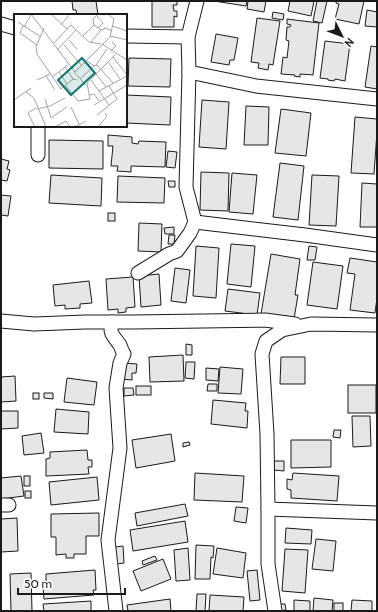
<svg xmlns="http://www.w3.org/2000/svg" width="378" height="612" font-family="Cabin,sans-serif">
<style>
.building{fill:#e6e6e6;stroke:#1a1a1a}
.lines{fill:none;stroke-linecap:round;stroke-linejoin:round}
.minor-casing{stroke:#1a1a1a;stroke-width:15}
.minor{stroke:#fff;stroke-width:13}
.inset-road{fill:none;stroke:#a3a3a3;stroke-width:1}
.view{fill:#0f766e;fill-opacity:0.15;stroke:#0f766e;stroke-width:2}
.inset-edge{fill:none;stroke:#1a1a1a;stroke-width:2}
</style>
<rect width="100%" height="100%" fill="#fff"/>
<!-- building -->
<g class="building">
<polygon points="72,1 96,1 98,15 77,15 76,10 73,10"/>
<polygon points="152,1 177,1 177,5 173,5 174,11 177,11 177,17 174,16 174,27 152,27"/>
<polygon points="214,1 247,1 246,6"/>
<polygon points="248,1 266,1 264,12 247,9"/>
<polygon points="290,1 314,1 311,16 288,11"/>
<polygon points="317,1 327,1 322,23 313,21"/>
<polygon points="336,1 364,1 359,24 335,19 339,4 336,3"/>
<polygon points="367,10 377,12 377,27 365,26"/>
<polygon points="273,12 284,14 283,20 272,18"/>
<polygon points="257,18 280,21 273,65 269,64 268,70 258,68 259,63 251,62"/>
<polygon points="287,19 319,23 313,75 300,74 300,77 294,76 295,75 281,74 283,57 287,58 289,41 286,40 287,27 290,27 291,25 287,24"/>
<polygon points="216,34 238,38 234,60 230,60 229,65 211,62"/>
<polygon points="325,41 350,44 345,81 335,79 334,81 328,80 328,79 320,78"/>
<polygon points="371,46 377,47 377,89 365,87"/>
<polygon points="129,58 171,59 170,87 128,86"/>
<polygon points="126,95 171,97 170,125 126,123"/>
<polygon points="202,100 229,102 226,149 199,147"/>
<polygon points="246,106 269,107 268,145 244,145"/>
<polygon points="281,109 311,113 306,156 275,153"/>
<polygon points="355,117 377,119 377,132 374,174 351,173"/>
<polygon points="108,135 132,137 132,143 138,144 139,141 166,142 165,167 131,166 131,172 117,171 118,166 111,166 113,146 108,146"/>
<polygon points="49,140 103,141 103,169 49,168"/>
<polygon points="168,151 177,152 175,168 166,167"/>
<polygon points="1,159 9,161 7,169 10,170 7,181 1,180"/>
<polygon points="280,163 304,166 298,220 273,217"/>
<polygon points="201,172 229,173 228,211 200,210"/>
<polygon points="232,173 257,175 253,214 229,212"/>
<polygon points="51,175 102,178 101,206 49,203"/>
<polygon points="312,175 339,176 336,226 309,225"/>
<polygon points="118,176 165,178 164,203 117,202"/>
<polygon points="168,181 175,181 175,187 169,187"/>
<polygon points="362,183 377,184 377,227 360,227"/>
<polygon points="1,195 11,196 8,216 1,215"/>
<rect x="108" y="213" width="7" height="8"/>
<polygon points="139,223 162,224 161,252 138,251"/>
<polygon points="174,227 174,234 165,234 164,228"/>
<polygon points="169,235 175,235 174,244 168,244"/>
<polygon points="231,244 255,246 251,287 227,284"/>
<polygon points="196,246 219,248 216,298 193,296"/>
<polygon points="309,246 317,247 315,260 307,260"/>
<polygon points="271,254 300,259 295,295 298,295 294,319 261,314"/>
<polygon points="350,258 377,262 377,298 375,313 350,310 355,274 347,273"/>
<polygon points="313,262 343,266 337,309 307,305"/>
<polygon points="175,268 190,270 186,303 171,301"/>
<polygon points="159,274 161,305 141,307 139,276"/>
<polygon points="133,277 135,307 126,308 126,312 118,313 118,309 108,310 106,279"/>
<polygon points="89,281 92,303 80,304 80,308 65,309 65,305 55,306 53,285"/>
<polygon points="228,289 260,293 257,315 225,311"/>
<polygon points="186,344 192,345 192,355 186,355"/>
<polygon points="183,355 184,381 150,382 149,357"/>
<polygon points="281,357 305,357 305,384 280,384"/>
<polygon points="186,362 195,362 194,379 185,378"/>
<polygon points="123,363 137,364 136,373 132,373 132,380 121,379"/>
<polygon points="220,367 243,369 241,394 218,393"/>
<polygon points="206,368 219,369 218,381 206,380"/>
<polygon points="15,376 16,401 1,402 1,377"/>
<polygon points="67,378 97,382 94,405 64,402"/>
<polygon points="208,384 217,384 217,391 207,391"/>
<rect x="348" y="385" width="28" height="28"/>
<rect x="136" y="386" width="15" height="9"/>
<polygon points="124,388 133,388 134,395 124,396"/>
<rect x="33" y="393" width="6" height="6"/>
<polygon points="44,393 53,393 53,399 44,398"/>
<polygon points="213,400 246,403 245,411 248,411 247,428 211,424"/>
<polygon points="56,409 89,412 88,434 54,432"/>
<polygon points="1,411 18,411 18,428 1,429"/>
<polygon points="352,416 370,416 371,446 353,447"/>
<polygon points="334,430 341,430 340,438 333,437"/>
<polygon points="41,433 44,453 24,455 22,436"/>
<polygon points="171,434 175,461 136,468 132,440"/>
<polygon points="291,440 331,440 331,467 291,468"/>
<polygon points="189,442 190,445 183,447 183,443"/>
<polygon points="87,450 88,460 92,460 92,467 88,467 89,474 46,476 46,459 50,458 50,452"/>
<polygon points="274,461 284,461 284,471 274,470"/>
<polygon points="195,473 244,476 242,502 194,500"/>
<polygon points="293,473 339,476 337,501 291,498 291,490 287,489 287,479 292,480"/>
<polygon points="21,476 24,496 1,499 1,478"/>
<rect x="24" y="476" width="6" height="10"/>
<polygon points="97,477 99,500 51,505 49,482"/>
<rect x="25" y="491" width="6" height="7"/>
<polygon points="185,504 188,516 137,526 135,513"/>
<polygon points="236,507 248,508 246,523 234,521"/>
<polygon points="99,513 99,536 86,536 86,554 74,554 74,558 66,558 66,554 56,555 56,537 51,537 51,514"/>
<polygon points="17,518 18,551 1,552 1,519"/>
<polygon points="185,521 188,542 133,551 130,530"/>
<polygon points="286,528 312,530 311,544 285,543"/>
<polygon points="316,539 336,541 333,571 312,569"/>
<polygon points="196,545 214,546 213,558 211,557 210,579 195,579"/>
<polygon points="123,546 124,563 117,564 115,547"/>
<polygon points="188,548 190,580 176,581 174,550"/>
<polygon points="217,548 246,553 243,578 213,574"/>
<polygon points="285,549 308,550 305,593 282,591"/>
<polygon points="155,556 157,560 143,565 142,561"/>
<polygon points="163,559 171,579 141,591 133,571"/>
<polygon points="95,570 96,590 93,590 94,595 44,599 43,587 46,587 46,574"/>
<polygon points="257,570 260,600 250,601 247,571"/>
<polygon points="31,573 32,611 11,611 10,574"/>
<polygon points="197,594 206,594 205,611 196,611"/>
<polygon points="210,595 244,597 243,611 209,611"/>
<polygon points="314,598 333,600 332,611 313,611"/>
<polygon points="170,599 171,611 128,611 127,605"/>
<polygon points="294,600 310,601 310,611 294,611"/>
<polygon points="352,600 372,601 372,611 351,611"/>
<polygon points="91,601 91,611 44,611 43,604"/>
<rect x="334" y="603" width="9" height="8"/>
<polygon points="278,604 285,604 286,610 279,611"/>
</g>
<g class="lines">
<defs>
<g id="minor">
<polyline points="1,24 15,28"/>
<polyline points="126,36 188,37"/>
<polyline points="189,72 256,86 377,99"/>
<polyline points="38,155 38,126"/>
<polyline points="195,222 305,235 377,245"/>
<polyline points="138,273 169,254 177,251 190,233 195,222 186,187 189,72 188,37 197,1"/>
<polyline points="1,321 34,324 85,322 133,322 265,320 295,324"/>
<path d="M112,322C109,334 113,335 120,345C121,348 122,351 124,354L120,363L116,388L120,448L108,540L116,611"/>
<polyline points="1,505 9,505"/>
<polyline points="268,509 377,513"/>
<polyline points="275,611 268,564 268,509 267,434 262,354 266,341 282,330 311,324 377,325"/>
</g>
</defs>
<!-- minor casing -->
<use href="#minor" class="minor-casing"/>
<!-- minor -->
<use href="#minor" class="minor"/>
</g>
<!-- overview -->
<g transform="translate(14 14)">
<rect width="113" height="113" fill="#fff"/>
<path class="inset-road" d="M17,0L61,58L96,23L100,5L94,0M37,0L53,15M82,1L89,9L84,14M4,8L27,23M47,11L56,0M80,11L87,16L92,14L97,17M9,12L6,19L23,31M98,12L113,17M10,13L17,1M30,14L22,33L23,40L47,75L59,65M69,22L80,11L79,5L84,0M96,22L113,26M55,26L63,35M77,28L87,16M40,29L57,11L75,28L87,30M88,30L113,46M50,31L68,52M43,36L62,16M97,37L102,32L98,28M99,43L113,61M73,47L80,52L83,51L99,69M95,49L106,65M82,51L93,35M51,53L59,65L63,66M45,58L53,70M60,58L72,71M82,60L92,73M32,62L41,76M38,63L54,51M66,65L80,52M23,66L36,60M77,66L95,91M52,72L64,87L76,85L73,69L101,41M85,77L113,62M12,78L20,84L32,113M76,81L80,80L85,87M31,85L37,104M0,86L17,74M80,91L113,71M57,93L65,110M23,95L36,92L51,84M83,101L103,85L95,72M37,104L53,93M21,113L14,99L22,94M41,113L52,107L56,113M61,113L72,107M84,113L93,102L91,99"/>
<path class="view" d="M68,44L81,59L57,81L44,66Z"/>
<rect width="113" height="113" class="inset-edge"/>
</g>
<!-- border -->
<rect width="378" height="612" fill="none" stroke="#1a1a1a" stroke-width="4"/>
<!-- north arrow -->
<g transform="translate(342 36) rotate(132)" stroke="#ffffff" stroke-width="3" paint-order="stroke">
<path d="M0-3L7 15L0 10L-7 15Z" fill="#1a1a1a"/>
<text y="-6" font-size="11" font-weight="bold" text-anchor="middle" fill="#1a1a1a">N</text>
</g>
<!-- scale -->
<path d="M18 588v6h107v-6" fill="none" stroke="#1a1a1a" stroke-width="2"/>
<text x="24" y="588" font-size="12" fill="#1a1a1a" stroke="#ffffff" stroke-width="3" paint-order="stroke">50 m</text>
</svg>
